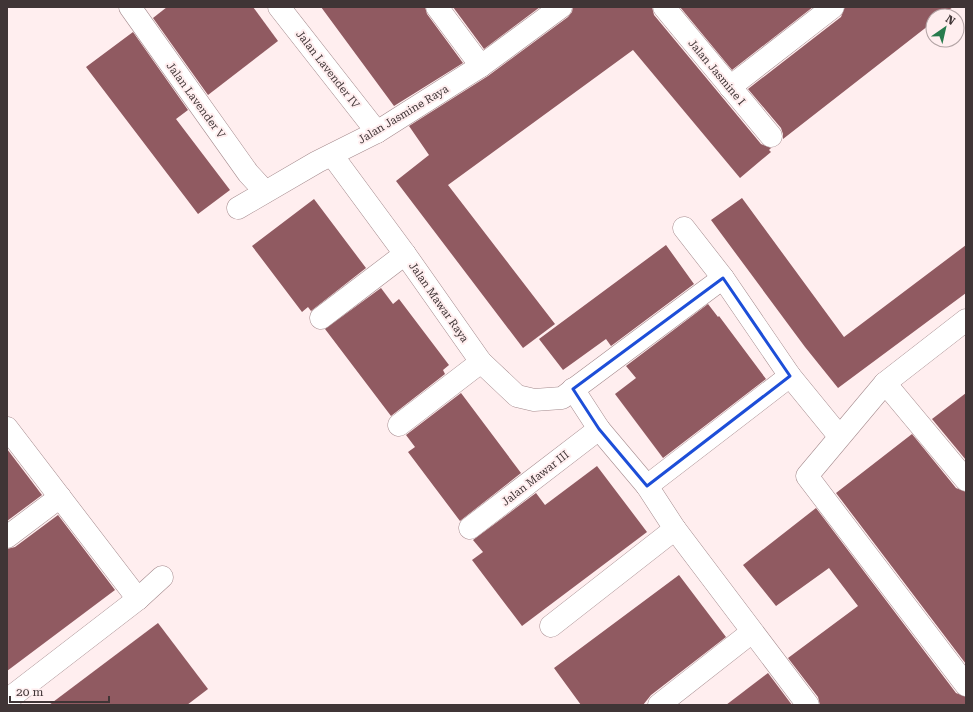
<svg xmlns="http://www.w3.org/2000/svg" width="973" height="712" font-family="'Roboto Serif',serif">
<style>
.building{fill:#905a61}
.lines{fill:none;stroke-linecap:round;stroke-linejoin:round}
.minor-casing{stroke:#a48a8d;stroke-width:23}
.minor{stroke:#fff;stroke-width:22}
.marked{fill:none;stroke:#1d4ed8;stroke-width:3;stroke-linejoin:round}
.labels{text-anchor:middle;stroke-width:4;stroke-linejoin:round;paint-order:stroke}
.street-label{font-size:11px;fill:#403536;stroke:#ffeeef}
</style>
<rect width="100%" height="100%" fill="#ffeeef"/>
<!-- building -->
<g class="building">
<polygon points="167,7 253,7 278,41 208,95 153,18"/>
<polygon points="321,7 425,7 427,14 463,63 394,106"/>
<polygon points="453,7 540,7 484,49"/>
<polygon points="573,7 652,7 654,15 761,144 771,148 769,150 771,152 740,178 633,50 448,185 555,324 523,348 396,181 429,155 409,126 488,76 568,17 572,12"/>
<polygon points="680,7 813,7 732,70"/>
<polygon points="845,7 953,7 941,16 933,16 933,22 783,139 783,134 781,128 748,89 841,17"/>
<polygon points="133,32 188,110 176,119 230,190 198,214 86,67"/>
<polygon points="742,198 844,337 966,245 966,293 838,388 805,347 711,220"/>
<polygon points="314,199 366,268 311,311 308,307 302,312 252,246"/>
<polygon points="666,245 694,284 611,346 606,339 563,370 539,339"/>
<polygon points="381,288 393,304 399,299 449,365 443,370 445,374 391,416 325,329"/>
<polygon points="708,304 718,317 719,316 766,379 663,458 615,394 636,378 626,366"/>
<polygon points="461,393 521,473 460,521 408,452 415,447 406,435"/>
<polygon points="966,393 966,460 932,419"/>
<polygon points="912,434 956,488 966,492 966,664 836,493"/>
<polygon points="7,449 42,495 7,521"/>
<polygon points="597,466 647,532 522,626 472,560 483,552 473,540 536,493 545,505"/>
<polygon points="816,508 956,693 966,697 966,705 820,705 818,697 788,658 858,606 829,568 776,606 743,565"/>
<polygon points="58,515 115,590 7,671 7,549 15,547"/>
<polygon points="679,575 726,637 651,695 643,705 581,705 554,668"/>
<polygon points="158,623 208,689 187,705 49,705"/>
<polygon points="768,673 792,705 726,705"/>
</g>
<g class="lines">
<defs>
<g id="minor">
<polyline points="130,7 248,173 259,185 263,193"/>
<polyline points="279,7 377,132"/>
<polyline points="437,7 481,66"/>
<polyline points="664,7 771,136"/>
<polyline points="730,87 833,7"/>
<polyline points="332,155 405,254 481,362 517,396 534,400 562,398 723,278"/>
<polyline points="238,208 317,162 377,132 481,66 561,7"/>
<polyline points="684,228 723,278 790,376 839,436"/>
<polyline points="321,318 405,254"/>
<polyline points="966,320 885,383 807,476 966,685"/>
<polyline points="885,383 966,480"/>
<polyline points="573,389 599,429 647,486 675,529 808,705"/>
<polyline points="399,425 481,362"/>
<polyline points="7,428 138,599"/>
<polyline points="647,486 790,376"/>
<polyline points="470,528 599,429"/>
<polyline points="7,537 60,497"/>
<polyline points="551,626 675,529"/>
<polyline points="7,700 138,599 162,577"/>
<polyline points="659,705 752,632"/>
</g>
</defs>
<!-- minor casing -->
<use href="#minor" class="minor-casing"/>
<!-- minor -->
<use href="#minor" class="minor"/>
</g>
<!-- marked area -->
<path class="marked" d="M723,278L790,376L647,486L599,429L573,389Z"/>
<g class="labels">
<!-- street labels -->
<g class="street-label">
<text transform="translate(328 69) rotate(52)" y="4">Jalan Lavender IV</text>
<text transform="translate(717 72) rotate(50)" y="4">Jalan Jasmine I</text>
<text transform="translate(196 100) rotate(54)" y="4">Jalan Lavender V</text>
<text transform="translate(403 114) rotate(-31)" y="4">Jalan Jasmine Raya</text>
<text transform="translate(439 302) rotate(55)" y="4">Jalan Mawar Raya</text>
<text transform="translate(535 478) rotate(-38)" y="4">Jalan Mawar III</text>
</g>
</g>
<!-- border -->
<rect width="973" height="712" fill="none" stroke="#403536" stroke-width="16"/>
<!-- north arrow -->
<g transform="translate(945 28) rotate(34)"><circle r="19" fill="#ffeeef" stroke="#b3a4a5"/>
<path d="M0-3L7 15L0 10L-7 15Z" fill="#287b4d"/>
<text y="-6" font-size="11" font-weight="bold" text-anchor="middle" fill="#403536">N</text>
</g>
<!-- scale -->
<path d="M10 696v6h99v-6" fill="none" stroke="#403536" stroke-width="2"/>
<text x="16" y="696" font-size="12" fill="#403536" stroke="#ffeeef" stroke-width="3" paint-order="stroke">20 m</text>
</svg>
